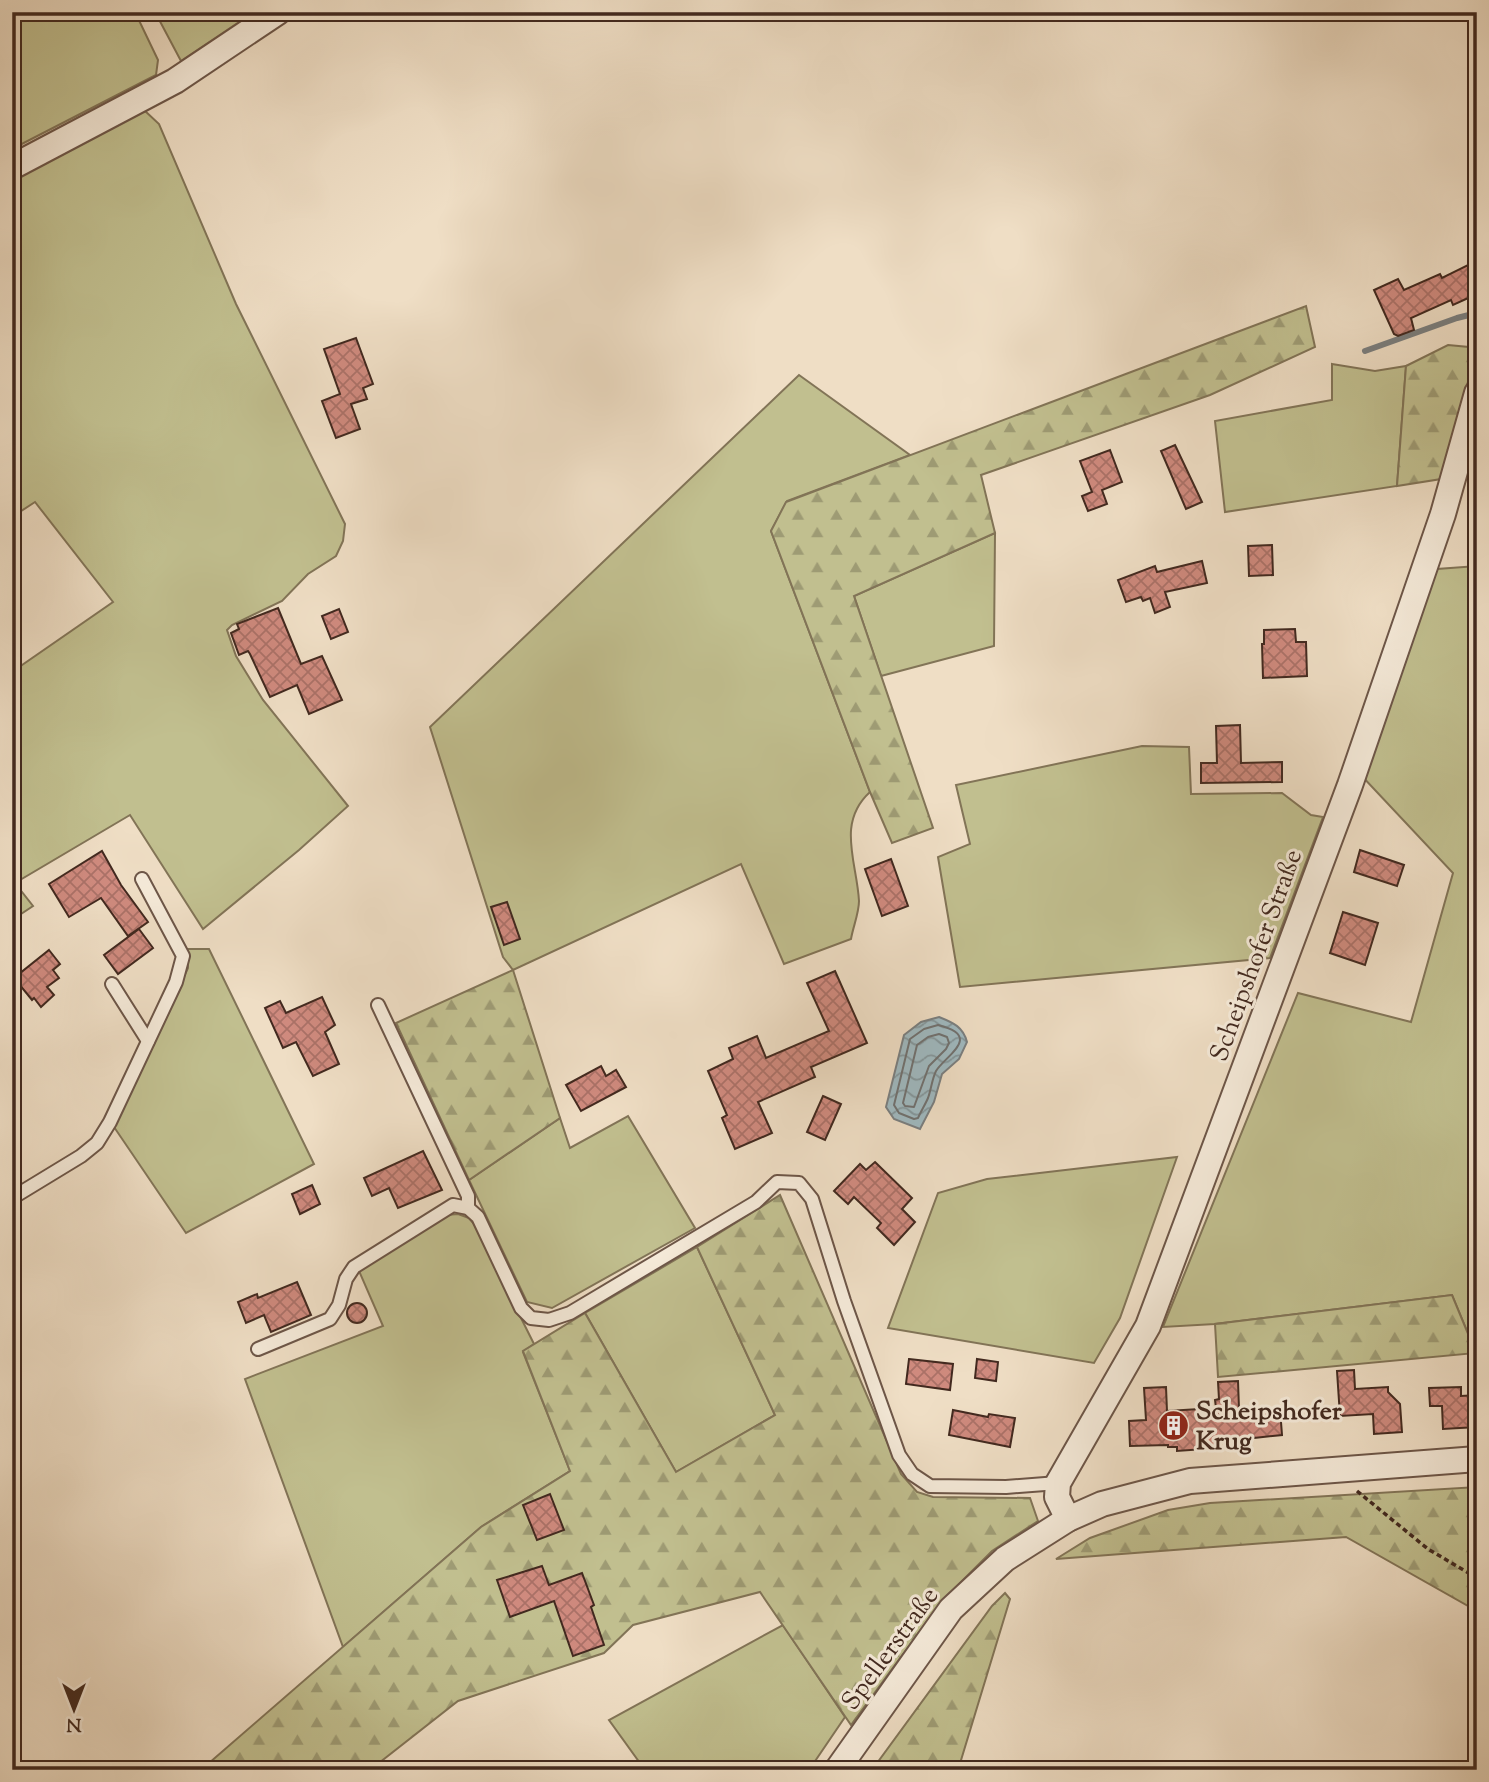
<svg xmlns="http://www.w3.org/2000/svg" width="1489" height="1782" font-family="'Sorts Mill Goudy',serif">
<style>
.green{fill:#c1bf8f;stroke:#827457;stroke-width:2}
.forest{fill:url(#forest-firs);stroke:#827457;stroke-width:2}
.water{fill:url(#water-waves);stroke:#7a7f80;stroke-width:2}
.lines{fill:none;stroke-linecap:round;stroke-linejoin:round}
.shore{stroke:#707170;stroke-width:2}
.stream{stroke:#7a7f80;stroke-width:6}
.building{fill:url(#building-cross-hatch);stroke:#42291f;stroke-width:2}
.service-casing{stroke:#6d5648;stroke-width:16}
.minor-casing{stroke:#6d5648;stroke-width:28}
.path{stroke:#42291f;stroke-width:3.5;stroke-dasharray:5 3.5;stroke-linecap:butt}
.service{stroke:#f5ead9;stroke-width:12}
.minor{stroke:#f5ead9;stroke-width:24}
.labels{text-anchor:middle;stroke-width:6;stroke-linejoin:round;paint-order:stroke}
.street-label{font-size:26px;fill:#42291f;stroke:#f5ead9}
.poi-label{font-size:26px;font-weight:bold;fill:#42291f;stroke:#f5ead9;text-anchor:start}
</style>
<defs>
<pattern id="forest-firs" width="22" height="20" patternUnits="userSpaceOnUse" patternTransform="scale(1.75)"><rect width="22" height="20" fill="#c1bf8f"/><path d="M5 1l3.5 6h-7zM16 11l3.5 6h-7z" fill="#9e9b74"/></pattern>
<pattern id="water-waves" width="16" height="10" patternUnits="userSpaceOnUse" patternTransform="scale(1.75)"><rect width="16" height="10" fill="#9fb9c0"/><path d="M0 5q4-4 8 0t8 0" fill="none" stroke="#83969b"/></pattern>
<pattern id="building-cross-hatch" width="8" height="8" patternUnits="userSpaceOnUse" patternTransform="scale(1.75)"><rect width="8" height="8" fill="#cf8a7e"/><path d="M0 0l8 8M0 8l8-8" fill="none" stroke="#aa7167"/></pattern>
</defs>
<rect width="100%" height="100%" fill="#efdec5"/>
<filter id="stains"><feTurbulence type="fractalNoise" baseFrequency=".00286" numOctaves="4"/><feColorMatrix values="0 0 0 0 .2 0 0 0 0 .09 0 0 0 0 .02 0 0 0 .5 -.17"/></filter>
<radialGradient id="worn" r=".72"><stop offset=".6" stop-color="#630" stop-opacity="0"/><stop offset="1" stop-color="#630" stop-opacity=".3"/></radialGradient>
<!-- green -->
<g class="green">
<polygon points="12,12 135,12 158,60 156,75 12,149"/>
<polygon points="155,12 254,12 181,61"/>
<polygon points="144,110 159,124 236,304 345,524 343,541 336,556 308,574 282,601 232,625 227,630 236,656 263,700 348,806 299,850 203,929 130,815 15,883 33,906 12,920 12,672 113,602 35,502 12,517 12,178"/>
<polygon points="1332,364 1375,371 1406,366 1397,486 1225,512 1215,421 1332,400"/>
<path d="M799,375L910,455L787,501L771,531L870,792C836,823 857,862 859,901C859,913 853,927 851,939L784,964L741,864L513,970L503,957L430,727Z"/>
<polygon points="995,533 994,646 881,676 854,596"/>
<polygon points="1477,566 1476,1353 1452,1295 1215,1324 1163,1327 1298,993 1411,1022 1453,873 1359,773 1437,569"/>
<polygon points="1142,746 1189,747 1191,794 1282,793 1311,815 1323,817 1270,958 960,987 938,857 970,844 956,785"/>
<polygon points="188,949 209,949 314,1164 186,1233 114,1127 188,968"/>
<polygon points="628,1116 695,1228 552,1308 527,1302 469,1180 560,1118 570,1148"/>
<polygon points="1177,1157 1120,1318 1094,1363 888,1328 938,1193 987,1179"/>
<polygon points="458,1214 469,1218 474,1224 534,1344 523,1352 570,1471 481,1527 343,1647 245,1379 383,1326 359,1271 446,1215"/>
<polygon points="697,1247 775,1415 676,1472 585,1313"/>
<polygon points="783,1625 845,1717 809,1770 645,1770 609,1720"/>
</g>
<!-- forest -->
<g class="forest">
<polygon points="1306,306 1315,347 1210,395 981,475 995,533 854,596 933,828 892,843 870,792 771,531 786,502"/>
<polygon points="1448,345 1469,347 1476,353 1441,479 1397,486 1406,366"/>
<polygon points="513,970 560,1118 469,1180 396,1023"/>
<polygon points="780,1195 901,1474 917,1492 933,1497 1030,1498 1038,1521 992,1551 942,1601 851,1725 760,1592 633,1625 604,1653 458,1701 370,1770 201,1770 481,1527 570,1471 523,1351 585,1313 676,1472 775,1415 697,1247"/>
<polygon points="1452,1295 1476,1353 1218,1377 1215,1324"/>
<polygon points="1477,1487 1477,1611 1346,1537 1056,1559 1090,1538 1168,1510 1210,1503"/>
<polygon points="1005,1593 1010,1599 958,1770 872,1770 992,1606"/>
</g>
<!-- water -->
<path class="water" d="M939,1017C954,1023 963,1027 967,1042L959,1059L942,1074L934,1102L920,1129L894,1119L886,1107L904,1035L921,1022Z"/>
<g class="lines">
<!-- shore -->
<g class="shore">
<path d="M938,1025C984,1036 945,1056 936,1071C932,1079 931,1090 928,1098C925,1105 921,1111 918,1118L914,1119L899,1113L894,1105L910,1039L924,1029Z"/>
<polygon points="939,1034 947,1037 949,1043 946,1049 929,1066 914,1107 905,1106 903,1103 917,1045 928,1037"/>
</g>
<!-- stream -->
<polyline class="stream" points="1365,351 1457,318 1477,313"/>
</g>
<!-- building -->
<g class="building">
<polygon points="1468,265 1477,285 1477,294 1453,305 1451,300 1411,318 1414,330 1398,336 1394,334 1374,290 1398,279 1404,290 1440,274 1442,278"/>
<polygon points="356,338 373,384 363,388 367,399 351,404 360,429 336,438 322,401 340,394 324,349"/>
<polygon points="1175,445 1202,502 1186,509 1161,451"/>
<polygon points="1110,450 1122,482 1102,490 1107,504 1088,511 1082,496 1092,492 1080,461"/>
<polygon points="1272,545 1273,575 1249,576 1248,546"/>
<polygon points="1202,561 1207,583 1165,592 1170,607 1155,613 1150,598 1143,601 1141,597 1126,602 1118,580 1155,566 1157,572"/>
<polygon points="278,608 301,664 322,656 342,700 309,714 297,685 270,697 250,654 248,651 239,655 231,633 239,629 237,624"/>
<polygon points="339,609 348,632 331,639 322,616"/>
<polygon points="1295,629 1296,642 1306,642 1307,676 1263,678 1262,644 1264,644 1264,630"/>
<polygon points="1240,725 1241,763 1282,762 1282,782 1201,783 1201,763 1217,763 1216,726"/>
<polygon points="1360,850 1404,865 1397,886 1354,872"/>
<polygon points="102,851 121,885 148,922 128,936 101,898 69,917 49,884"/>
<polygon points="891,859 908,906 882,916 865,869"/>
<polygon points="507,902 520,939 504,945 491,907"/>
<polygon points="1343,912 1378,923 1365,965 1330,953"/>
<polygon points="139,929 153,948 118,974 104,955"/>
<polygon points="49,950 60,964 53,970 59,978 47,987 54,995 41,1007 34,998 32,1000 14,978"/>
<polygon points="835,971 867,1043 811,1067 815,1077 758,1102 772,1133 735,1149 722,1118 727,1115 708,1071 733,1059 729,1048 757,1036 766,1058 829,1031 807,983"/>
<polygon points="322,997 335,1025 325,1032 339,1064 313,1076 296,1042 283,1048 265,1008 280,1001 286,1013"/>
<polygon points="601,1066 606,1076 616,1070 626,1087 581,1111 566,1085"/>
<polygon points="823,1096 841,1104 825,1140 807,1132"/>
<polygon points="423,1151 442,1190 398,1208 389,1188 372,1196 364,1178"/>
<polygon points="875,1162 912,1198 902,1209 915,1222 894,1245 877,1228 881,1223 854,1197 848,1204 834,1191 860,1164 866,1170"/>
<polygon points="312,1185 320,1204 300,1214 292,1194"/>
<polygon points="297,1282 311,1315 271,1332 264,1315 246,1323 238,1302 257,1294 258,1298"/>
<circle cx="357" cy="1313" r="10"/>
<polygon points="909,1359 953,1364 950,1390 906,1384"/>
<polygon points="977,1359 998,1362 996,1381 975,1378"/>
<polygon points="1354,1370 1355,1389 1388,1387 1388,1392 1400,1404 1402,1432 1374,1434 1373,1414 1340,1416 1337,1371"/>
<polygon points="1238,1381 1239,1409 1280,1409 1282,1435 1218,1442 1218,1448 1177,1451 1177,1447 1168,1447 1168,1445 1130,1446 1129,1421 1146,1420 1144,1388 1166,1387 1167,1411 1216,1408 1215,1400 1219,1399 1218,1382"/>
<polygon points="1461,1387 1461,1396 1477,1395 1477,1427 1443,1429 1442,1406 1430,1406 1429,1388"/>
<polygon points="953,1410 988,1417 989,1414 1015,1418 1010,1447 949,1435"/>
<polygon points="550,1494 564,1530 537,1540 523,1505"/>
<polygon points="542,1566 549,1585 582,1573 594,1605 591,1607 604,1645 573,1656 554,1601 510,1617 497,1580"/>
</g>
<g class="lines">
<defs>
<g id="service">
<polyline points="112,984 148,1041"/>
<polyline points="378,1005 468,1196 468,1208"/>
<polyline points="12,1198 81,1156 97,1143 110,1122 176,982 183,956 142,879"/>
<polyline points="258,1349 330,1319 339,1305 346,1279 354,1267 453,1205 468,1208 478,1217 521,1308 531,1318 549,1320 570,1313 756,1202 777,1182 799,1183 812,1199 844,1301 899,1455 912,1474 930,1486 1006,1487 1058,1483"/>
</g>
<g id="minor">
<polyline points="12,167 175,81 278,12"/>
<polyline points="1068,1519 1057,1497 1058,1483 1148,1326 1350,785 1443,514 1477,393"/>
<polyline points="837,1770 951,1609 1005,1559 1068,1519 1102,1504 1190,1481 1477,1459"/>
</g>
</defs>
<!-- service casing -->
<use href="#service" class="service-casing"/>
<!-- minor casing -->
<use href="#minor" class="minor-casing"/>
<!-- path -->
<polyline class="path" points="1357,1491 1428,1549 1477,1578"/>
<!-- service -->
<use href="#service" class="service"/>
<!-- minor -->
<use href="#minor" class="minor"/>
</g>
<!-- icons -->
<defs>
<symbol id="building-disc" viewBox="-11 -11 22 22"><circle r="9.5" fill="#8f2418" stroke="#f5ead9"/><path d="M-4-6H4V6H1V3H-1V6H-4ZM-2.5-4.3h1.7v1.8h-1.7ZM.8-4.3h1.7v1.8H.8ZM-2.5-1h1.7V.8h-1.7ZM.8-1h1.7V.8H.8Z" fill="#fff"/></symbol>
</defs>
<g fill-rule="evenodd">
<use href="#building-disc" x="1156" y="1408" width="35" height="35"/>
</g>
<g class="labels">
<!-- street labels -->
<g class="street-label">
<text transform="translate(1255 955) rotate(-70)" y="9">Scheipshofer Straße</text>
<text transform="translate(889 1648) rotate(-54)" y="9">Spellerstraße</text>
</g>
<!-- poi labels -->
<g class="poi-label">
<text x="1196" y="1419">Scheipshofer<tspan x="1196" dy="30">Krug</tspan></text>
</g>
</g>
<!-- margin -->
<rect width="1489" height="1782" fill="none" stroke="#efdec5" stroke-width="42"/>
<rect x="14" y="14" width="1461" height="1754" fill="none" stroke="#42291f" stroke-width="3.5"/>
<rect x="21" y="21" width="1447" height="1740" fill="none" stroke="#42291f" stroke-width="2"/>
<!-- north arrow -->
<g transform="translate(74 1709) rotate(180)" stroke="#f5ead9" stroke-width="5" paint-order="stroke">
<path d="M0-5L12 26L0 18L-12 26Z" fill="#42291f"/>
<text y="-10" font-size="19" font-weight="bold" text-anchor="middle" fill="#42291f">N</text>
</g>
<rect width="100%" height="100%" filter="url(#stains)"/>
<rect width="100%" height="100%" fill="url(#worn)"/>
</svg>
